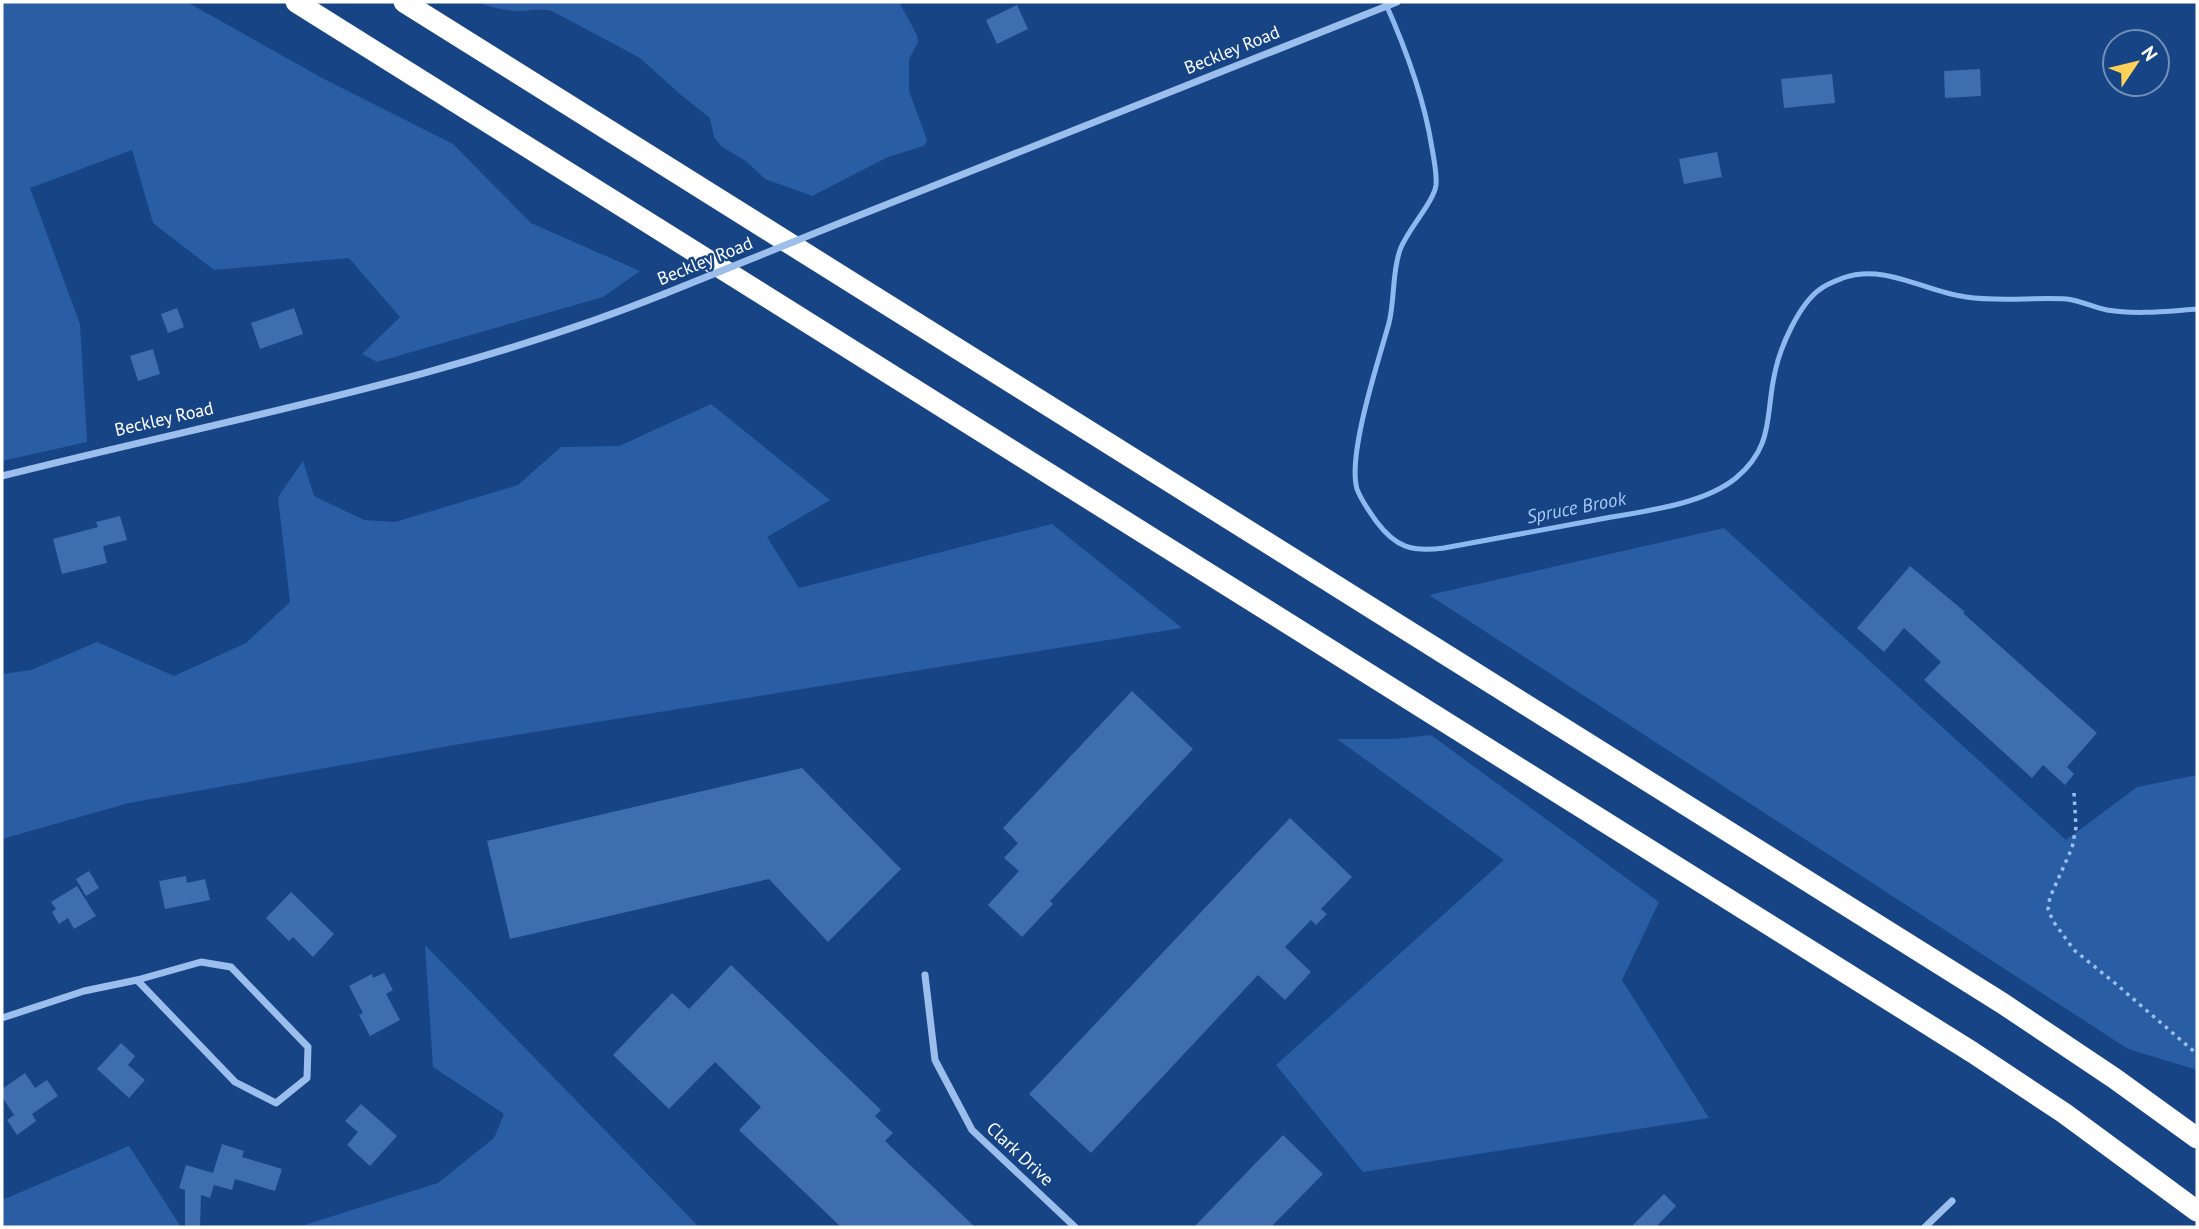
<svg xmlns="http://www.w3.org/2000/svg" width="2199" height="1229" font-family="'PT Sans',sans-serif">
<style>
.green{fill:#295da4}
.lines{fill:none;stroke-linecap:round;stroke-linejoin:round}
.stream{stroke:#8db8f0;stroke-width:5}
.building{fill:#3e6eaf}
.path{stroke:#9bbeed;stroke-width:3.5;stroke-dasharray:3.5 5;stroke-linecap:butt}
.street{stroke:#9bbeed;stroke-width:7}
.highway{stroke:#fff;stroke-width:21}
.street-bridge{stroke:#9bbeed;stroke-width:7}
.labels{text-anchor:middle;stroke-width:5;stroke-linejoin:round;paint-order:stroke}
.street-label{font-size:18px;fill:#fff;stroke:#164485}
.water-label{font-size:19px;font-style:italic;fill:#a6c8f5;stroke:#164485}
</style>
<rect width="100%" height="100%" fill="#164485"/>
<!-- green -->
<g class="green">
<polygon points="2,2 187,2 324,79 453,144 531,223 640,271 603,297 377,362 362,354 400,317 349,258 214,270 153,223 132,150 30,188 80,324 87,442 2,461"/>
<path d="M477,2H899L917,35L918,42L909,59V91L927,140L924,146L888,157L812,196L765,179L747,162L721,146L714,137L710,118L681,95L640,58L552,11C541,9 534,10 523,11C507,12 492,7 477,2Z"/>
<polygon points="711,404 830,500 767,537 799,588 1052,524 1182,628 466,743 129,803 2,839 2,674 31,670 97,642 174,676 246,643 290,602 278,497 303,461 314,496 364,520 395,522 518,485 561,447 619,446"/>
<polygon points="1724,528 2066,840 2137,787 2197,775 2197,1070 2128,1049 1429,595"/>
<polygon points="1431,735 1659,902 1622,980 1709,1118 1363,1172 1276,1065 1504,860 1337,739 1395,739"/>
<polygon points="425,945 699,1227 298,1227 438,1183 494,1138 504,1114 433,1067"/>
<polygon points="129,1146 181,1227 2,1227 2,1200"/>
</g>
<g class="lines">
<!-- stream -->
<path class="stream" d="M1385,2C1406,49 1424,97 1432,148C1434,160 1437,173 1436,185C1434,202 1407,230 1400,250C1392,272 1395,298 1389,323C1379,359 1347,455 1357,489C1361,500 1369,511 1376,521C1396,548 1412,552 1444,548C1493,539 1542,530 1590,521C1635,512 1700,507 1736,478C1775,445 1765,415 1775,372C1780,347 1799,305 1819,290C1826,284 1835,281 1843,278C1885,263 1925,292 1966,297C2000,302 2033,297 2067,299C2081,301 2093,307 2107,310C2137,315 2168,311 2197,309"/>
</g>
<!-- building -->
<g class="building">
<polygon points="1017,5 1028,29 997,44 986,20"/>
<polygon points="1980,69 1981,96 1945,98 1944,71"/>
<polygon points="1832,74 1835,103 1784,108 1781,79"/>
<polygon points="1717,152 1722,177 1684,184 1679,159"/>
<polygon points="177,308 184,327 168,333 161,314"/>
<polygon points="294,308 303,334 260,349 251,323"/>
<polygon points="153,349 160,374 138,381 130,356"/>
<polygon points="120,516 127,540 103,546 107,563 62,574 53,539 98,527 96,522"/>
<polygon points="1910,566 1965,612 1963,613 2097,733 2067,767 2074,774 2065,785 2043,765 2032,778 1924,680 1941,662 1904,628 1884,652 1857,628"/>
<polygon points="1132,691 1193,749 1050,901 1053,904 1022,937 988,905 1019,871 1004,858 1018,843 1003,828"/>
<polygon points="802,768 901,869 828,942 769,879 510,939 487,841"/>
<polygon points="1290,818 1352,877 1321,909 1327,914 1316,925 1311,920 1285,947 1311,972 1285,1000 1258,975 1091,1153 1029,1094"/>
<polygon points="89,871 99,888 86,896 76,879"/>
<polygon points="186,876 187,883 205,879 210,900 165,909 159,881"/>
<polygon points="77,886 96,916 74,929 68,918 59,924 52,912 56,909 51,902"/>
<polygon points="291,892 334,934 313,957 293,937 289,941 266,918"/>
<polygon points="731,965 881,1110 875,1116 893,1133 885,1141 975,1227 841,1227 739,1130 761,1107 715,1062 669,1109 613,1055 672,993 689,1009"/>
<polygon points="384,973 393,990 386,994 400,1020 370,1036 359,1015 363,1013 349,986 372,974 373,978"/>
<polygon points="121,1043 135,1056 128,1065 145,1080 129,1098 97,1069"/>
<polygon points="25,1073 35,1088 47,1080 58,1096 32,1114 36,1121 17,1135 7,1120 14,1115 2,1097 2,1089"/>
<polygon points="361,1104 397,1136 370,1166 347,1145 358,1132 345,1121"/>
<polygon points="1283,1135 1323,1174 1271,1227 1194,1227"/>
<polygon points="222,1144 244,1151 242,1157 282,1169 275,1191 235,1179 232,1190 214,1185 210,1198 201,1195 200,1227 185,1227 185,1190 179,1188 186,1165 213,1173"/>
<polygon points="1664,1194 1676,1206 1656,1227 1631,1227"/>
</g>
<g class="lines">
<!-- path -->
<polyline class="path" points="2074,793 2076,827 2072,848 2050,897 2048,909 2053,921 2074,950 2116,984 2197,1054"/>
<!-- street -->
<g class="street">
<polyline points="845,221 1397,2"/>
<path d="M2,476C223,420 452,379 664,294"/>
<polyline points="925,975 935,1060 972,1130 1075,1227"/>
<polyline points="2,1018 84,991 137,980 201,962 231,967 308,1047 307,1078 276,1103 235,1082 137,980"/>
<polyline points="1925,1227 1952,1201"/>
</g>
<!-- highway -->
<g class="highway">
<polyline points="296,2 1972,1052 2064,1113 2197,1211"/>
<polyline points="404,2 2002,1003 2114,1078 2197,1138"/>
</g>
<!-- street-bridge -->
<polyline class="street-bridge" points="664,294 845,221"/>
</g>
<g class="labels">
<!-- street labels -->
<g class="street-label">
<text transform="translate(1232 50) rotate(-22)" y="6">Beckley Road</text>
<text transform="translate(705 261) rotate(-22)" y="6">Beckley Road</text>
<text transform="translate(164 419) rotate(-13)" y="6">Beckley Road</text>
<text transform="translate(1020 1154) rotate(43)" y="6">Clark Drive</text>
</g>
<!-- water labels -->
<g class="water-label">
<text transform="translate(1576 507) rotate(-11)" y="7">Spruce Brook</text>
</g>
</g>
<!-- border -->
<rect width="2199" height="1229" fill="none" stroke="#ffffff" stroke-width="7"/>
<!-- north arrow -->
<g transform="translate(2136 63) rotate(55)"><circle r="33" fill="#164485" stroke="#738fb6" stroke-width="2"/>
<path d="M0-5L12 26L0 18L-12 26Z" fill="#ffd357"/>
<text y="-10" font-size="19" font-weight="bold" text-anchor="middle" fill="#ffffff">N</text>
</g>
</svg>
